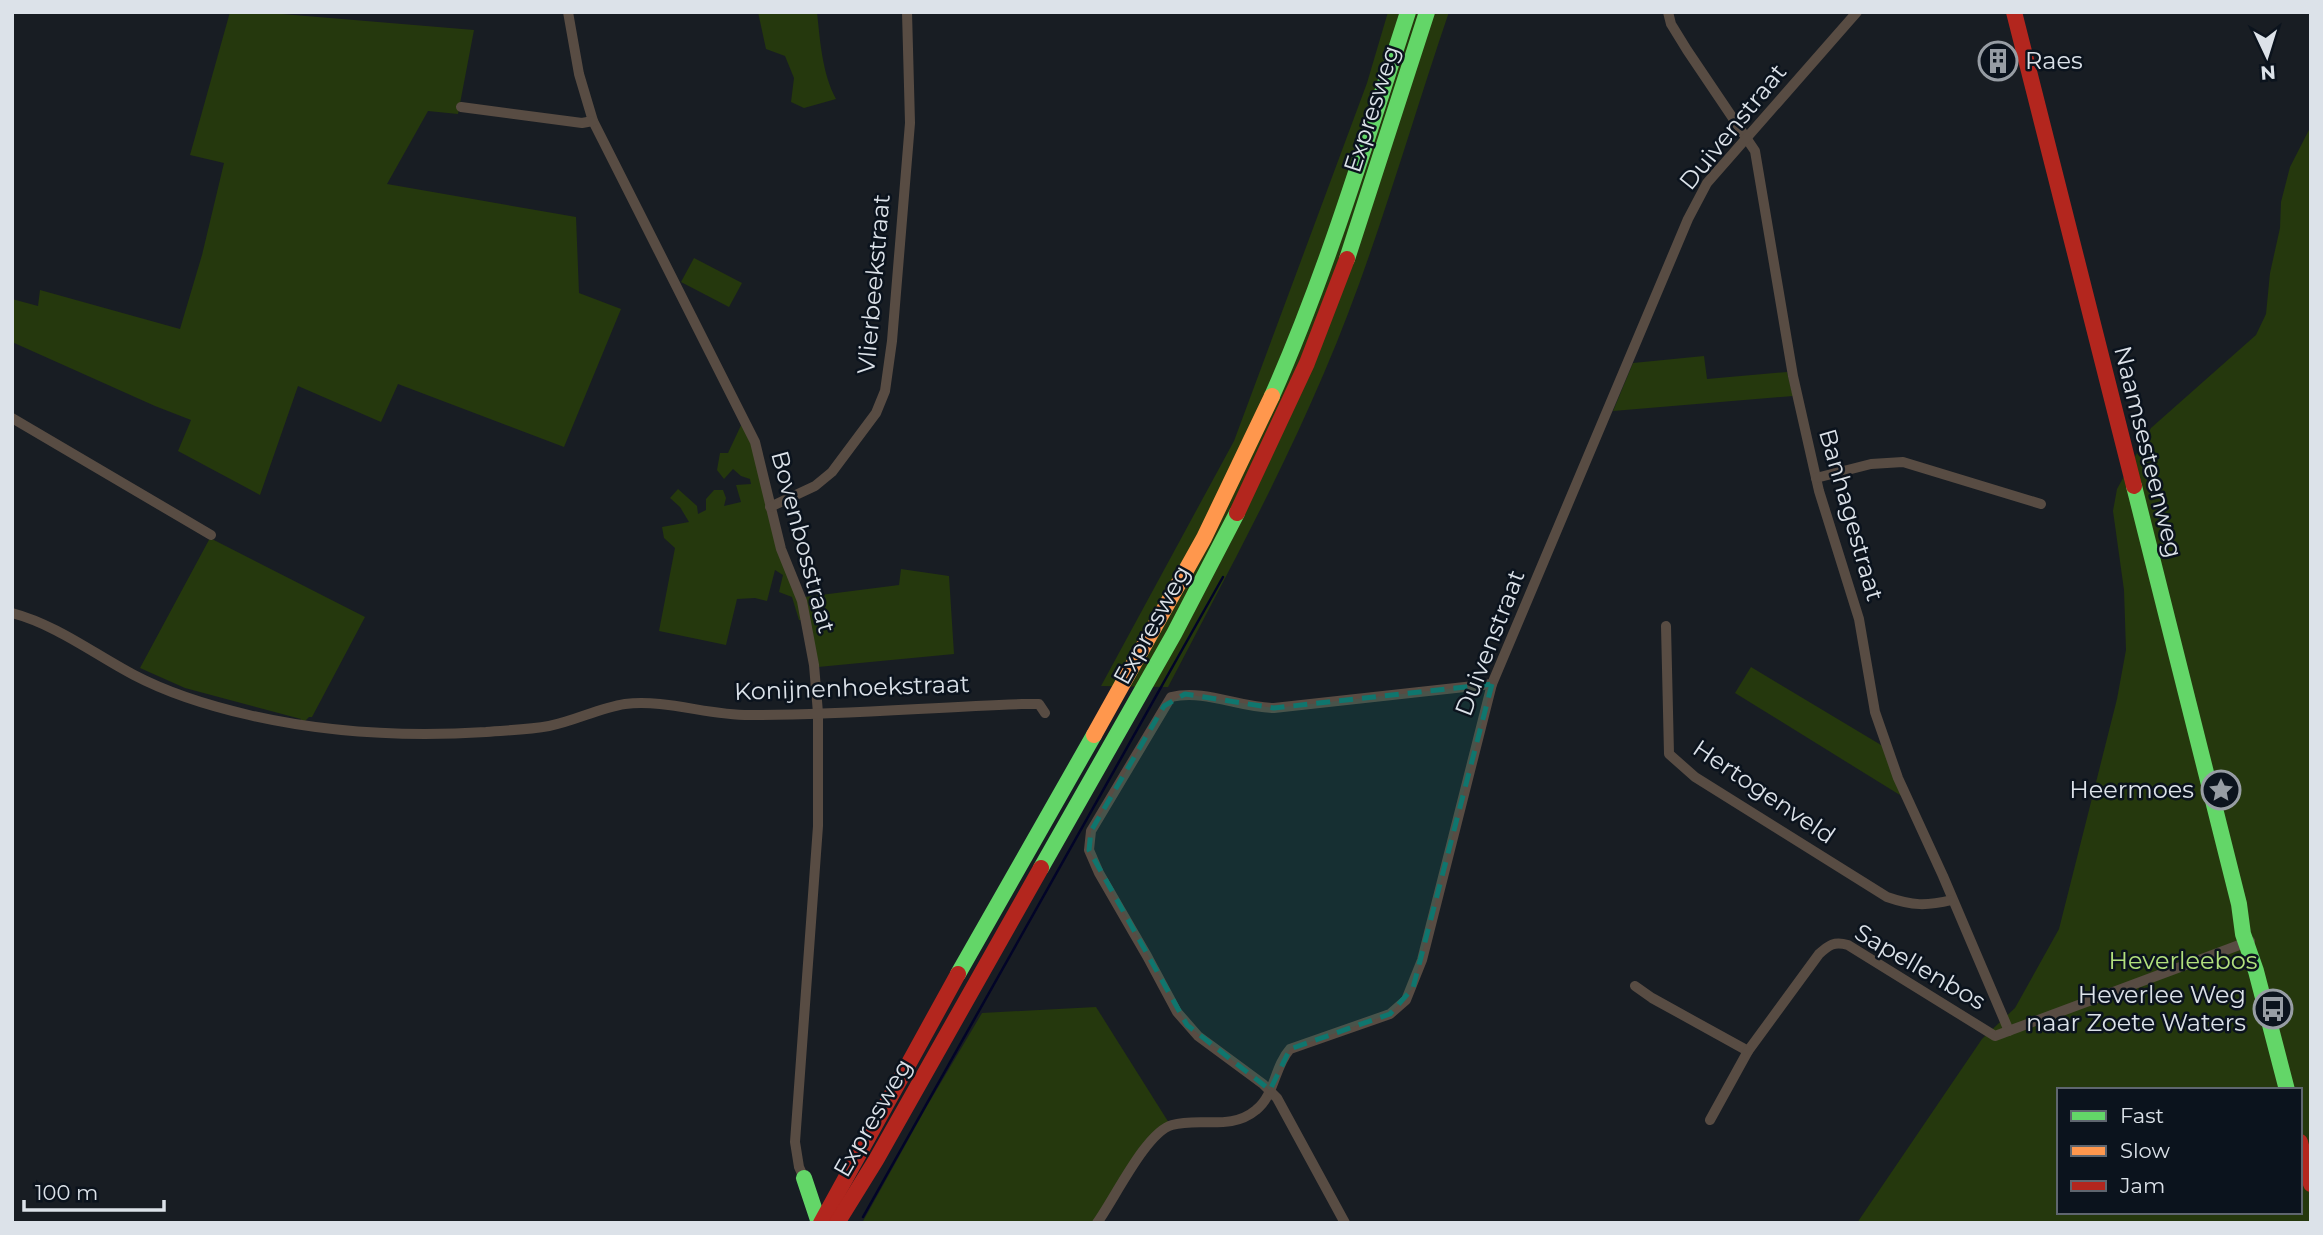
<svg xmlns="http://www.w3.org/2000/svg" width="2323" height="1235" font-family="Montserrat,sans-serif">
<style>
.green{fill:#25380d;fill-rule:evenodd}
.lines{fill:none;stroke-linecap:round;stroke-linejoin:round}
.stream{stroke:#020428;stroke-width:2.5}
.street{stroke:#584c43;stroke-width:10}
.fast{stroke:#63d668;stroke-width:16}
.slow{stroke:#ff974d;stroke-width:16}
.jam{stroke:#b3261e;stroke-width:16}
.marked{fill:#0f766e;fill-opacity:0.2;stroke:#0f766e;stroke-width:5;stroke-dasharray:14 9;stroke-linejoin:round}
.labels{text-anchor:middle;stroke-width:5;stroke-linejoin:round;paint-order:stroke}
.poi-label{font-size:24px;fill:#dce2e9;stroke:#0b131d;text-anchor:end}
.street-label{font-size:24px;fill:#dce2e9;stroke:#0b131d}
.park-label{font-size:24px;fill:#b2e07d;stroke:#0b131d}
</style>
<rect width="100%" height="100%" fill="#181d23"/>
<!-- green -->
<g class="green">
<polygon points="230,12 258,12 474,30 458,114 428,111 387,184 576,217 579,293 621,309 564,447 398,384 381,422 298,386 260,495 178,451 191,420 155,406 12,342 12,299 38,306 40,290 180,329 202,255 224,163 190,155"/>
<path d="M758,12H817C820,40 822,73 836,99L804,108L791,102L794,78L785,56L766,49Z"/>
<path d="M1388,12H1449C1408,132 1374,257 1324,373C1278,481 1222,584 1168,687L1101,686L1234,441L1367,83Z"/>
<path d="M2311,126V1223H1857L1982,1039L2015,1008L2059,929L2117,699L2126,650L2124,590L2113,511L2117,489L2151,428L2256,335L2266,314L2270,273L2280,228L2281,202L2290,167ZM2059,1090H2300V1212H2059Z"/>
<polygon points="694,258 742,283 729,307 681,282"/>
<polygon points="1704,356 1707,379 1787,372 1793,396 1613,411 1633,363"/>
<polygon points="744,419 781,549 805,597 899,585 901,569 949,576 954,654 818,667 806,620 799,620 792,597 779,592 783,575 775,570 767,601 755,598 737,599 726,645 659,631 675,548 664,538 662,527 689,522 680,507 670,498 678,489 697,506 698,514 706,510 706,499 714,490 723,490 726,498 724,506 741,502 736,485 751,484 750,479 741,476 733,469 724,479 717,470 720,453 728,453"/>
<polygon points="210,538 365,617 312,717 309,717 303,723 299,723 301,719 185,688 140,668"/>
<polygon points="1751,667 1886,748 1908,800 1735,693"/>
<polygon points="1096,1007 1169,1123 1094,1223 862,1223 927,1106 982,1013"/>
</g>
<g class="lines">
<!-- stream -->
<polyline class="stream" points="863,1217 1223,577"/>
<!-- street -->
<g class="street">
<polyline points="568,12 579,74 593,121 755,442 781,549 802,601 814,665 818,713 818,826 795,1142 799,1167 804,1178"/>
<polyline points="1668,12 1671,24 1687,50 1755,151 1793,376 1819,491 1859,619 1875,712 1898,778 1943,876 2009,1031"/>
<polyline points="461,107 582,123 593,121"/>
<polyline points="12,418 211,535"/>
<polyline points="1816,478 1871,464 1903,462 2041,504"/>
<polyline points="770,507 815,486 832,472 876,413 885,391 892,341 910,123 907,12"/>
<path d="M12,613C57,625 94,654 134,675C170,694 210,706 249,715C327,733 406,737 486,732C507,730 528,730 549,726C575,721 599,708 625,704C667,699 710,716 752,715C842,715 932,707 1022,704H1039L1045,713"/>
<path d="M1666,626L1669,754L1695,777L1887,897C1913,906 1926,906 1952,900"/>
<polyline points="1635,986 1652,998 1748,1051"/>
<path d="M1710,1120L1748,1051L1819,954C1829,945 1834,941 1848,945L1995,1036L2250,941"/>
<path d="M1097,1223C1114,1200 1146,1132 1172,1125C1200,1117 1231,1131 1256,1110C1275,1095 1274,1067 1290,1049L1390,1014L1406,1000L1422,960L1492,684L1688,219L1707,183L1857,12"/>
<path d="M1345,1223L1277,1098L1263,1084L1198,1036L1177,1012L1147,956L1099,873L1089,850L1091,831L1171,697C1206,689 1239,708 1274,708L1492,684"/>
</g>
<!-- fast -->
<g class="fast">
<polyline points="1347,259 1427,12"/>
<path d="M1272,396C1327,272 1366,141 1408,12"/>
<polyline points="2134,486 2239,904 2243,934 2256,971 2287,1090"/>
<polyline points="1041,868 1174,634 1237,513"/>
<polyline points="958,974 1094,735"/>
<polyline points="804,1178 819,1223"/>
</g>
<!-- slow -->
<polyline class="slow" points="1094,735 1204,538 1272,396"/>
<!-- jam -->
<g class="jam">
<polyline points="2014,12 2134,486"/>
<polyline points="1237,513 1307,363 1347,259"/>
<polyline points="2300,1142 2311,1184"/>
<polyline points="821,1223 958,974"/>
<polyline points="837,1223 876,1160 1041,868"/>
</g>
</g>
<!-- marked area -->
<path class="marked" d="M1492,684L1413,988L1390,1014L1290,1049L1270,1090L1187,1025L1089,850L1091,831L1164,706L1185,694L1274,708Z"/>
<!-- icons -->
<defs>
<symbol id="building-ring" viewBox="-11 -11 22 22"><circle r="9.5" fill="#0b131d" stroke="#979da4" stroke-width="1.5"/><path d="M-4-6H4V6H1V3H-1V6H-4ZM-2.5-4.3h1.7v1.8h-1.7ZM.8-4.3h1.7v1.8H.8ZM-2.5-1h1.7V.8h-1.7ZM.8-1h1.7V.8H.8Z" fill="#979da4"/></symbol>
<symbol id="sight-ring" viewBox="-11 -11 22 22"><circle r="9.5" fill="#0b131d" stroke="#979da4" stroke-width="1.5"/><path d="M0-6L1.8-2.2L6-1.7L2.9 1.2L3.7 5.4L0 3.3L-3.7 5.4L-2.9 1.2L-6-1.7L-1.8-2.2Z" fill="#979da4"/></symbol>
<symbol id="bus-ring" viewBox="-11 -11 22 22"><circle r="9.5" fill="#0b131d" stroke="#979da4" stroke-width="1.5"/><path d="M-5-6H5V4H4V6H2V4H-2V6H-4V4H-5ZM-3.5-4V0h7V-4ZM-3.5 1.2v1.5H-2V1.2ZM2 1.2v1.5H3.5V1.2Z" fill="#979da4"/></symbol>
</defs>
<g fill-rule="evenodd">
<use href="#building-ring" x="1976" y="39" width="44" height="44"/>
<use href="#sight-ring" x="2199" y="768" width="44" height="44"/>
<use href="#bus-ring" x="2251" y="987" width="44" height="44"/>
</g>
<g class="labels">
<!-- poi labels -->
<g class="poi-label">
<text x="2025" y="69" text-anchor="start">Raes</text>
<text x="2194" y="798">Heermoes</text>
<text x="2246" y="1003">Heverlee Weg<tspan x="2246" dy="28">naar Zoete Waters</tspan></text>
</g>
<!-- street labels -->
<g class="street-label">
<text transform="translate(1372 109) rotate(-72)" y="8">Expresweg</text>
<text transform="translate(1733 127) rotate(-51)" y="8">Duivenstraat</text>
<text transform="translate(874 284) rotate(-85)" y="8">Vlierbeekstraat</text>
<text transform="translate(2148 452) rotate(76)" y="8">Naamsesteenweg</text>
<text transform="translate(1851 515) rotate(74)" y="8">Banhagestraat</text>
<text transform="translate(803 542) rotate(75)" y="8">Bovenbosstraat</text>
<text transform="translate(1152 625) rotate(-61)" y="8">Expresweg</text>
<text transform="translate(1490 643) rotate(-69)" y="8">Duivenstraat</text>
<text transform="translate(852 688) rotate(-2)" y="8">Konijnenhoekstraat</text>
<text transform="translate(1764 792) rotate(34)" y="8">Hertogenveld</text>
<text transform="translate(1920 967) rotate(30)" y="8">Sapellenbos</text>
<text transform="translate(873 1118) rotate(-60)" y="8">Expresweg</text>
</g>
<!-- park labels -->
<g class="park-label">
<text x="2183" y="969">Heverleebos</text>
</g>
</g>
<!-- border -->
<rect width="2323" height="1235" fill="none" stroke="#dce2e9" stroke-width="28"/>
<!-- legend -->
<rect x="2057" y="1088" width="245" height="126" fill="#0b131d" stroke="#5f666f" stroke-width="2"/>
<rect x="2071" y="1111" width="35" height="10" fill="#63d668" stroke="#5f666f" stroke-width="2"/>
<text x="2120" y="1123" font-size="21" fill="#dce2e9">Fast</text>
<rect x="2071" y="1146" width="35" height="10" fill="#ff974d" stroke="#5f666f" stroke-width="2"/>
<text x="2120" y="1158" font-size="21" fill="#dce2e9">Slow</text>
<rect x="2071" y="1181" width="35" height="10" fill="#b3261e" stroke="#5f666f" stroke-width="2"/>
<text x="2120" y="1193" font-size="21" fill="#dce2e9">Jam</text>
<!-- north arrow -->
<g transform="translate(2267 56) rotate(176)" stroke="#0b131d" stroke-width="5" paint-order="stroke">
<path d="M0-5L12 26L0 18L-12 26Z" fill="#dce2e9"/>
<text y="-10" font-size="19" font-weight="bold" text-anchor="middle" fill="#dce2e9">N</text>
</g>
<!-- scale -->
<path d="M24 1200v10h140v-10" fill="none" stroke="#dce2e9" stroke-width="3.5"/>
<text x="35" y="1200" font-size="21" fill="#dce2e9" stroke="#0b131d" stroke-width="5" paint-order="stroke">100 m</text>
</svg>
